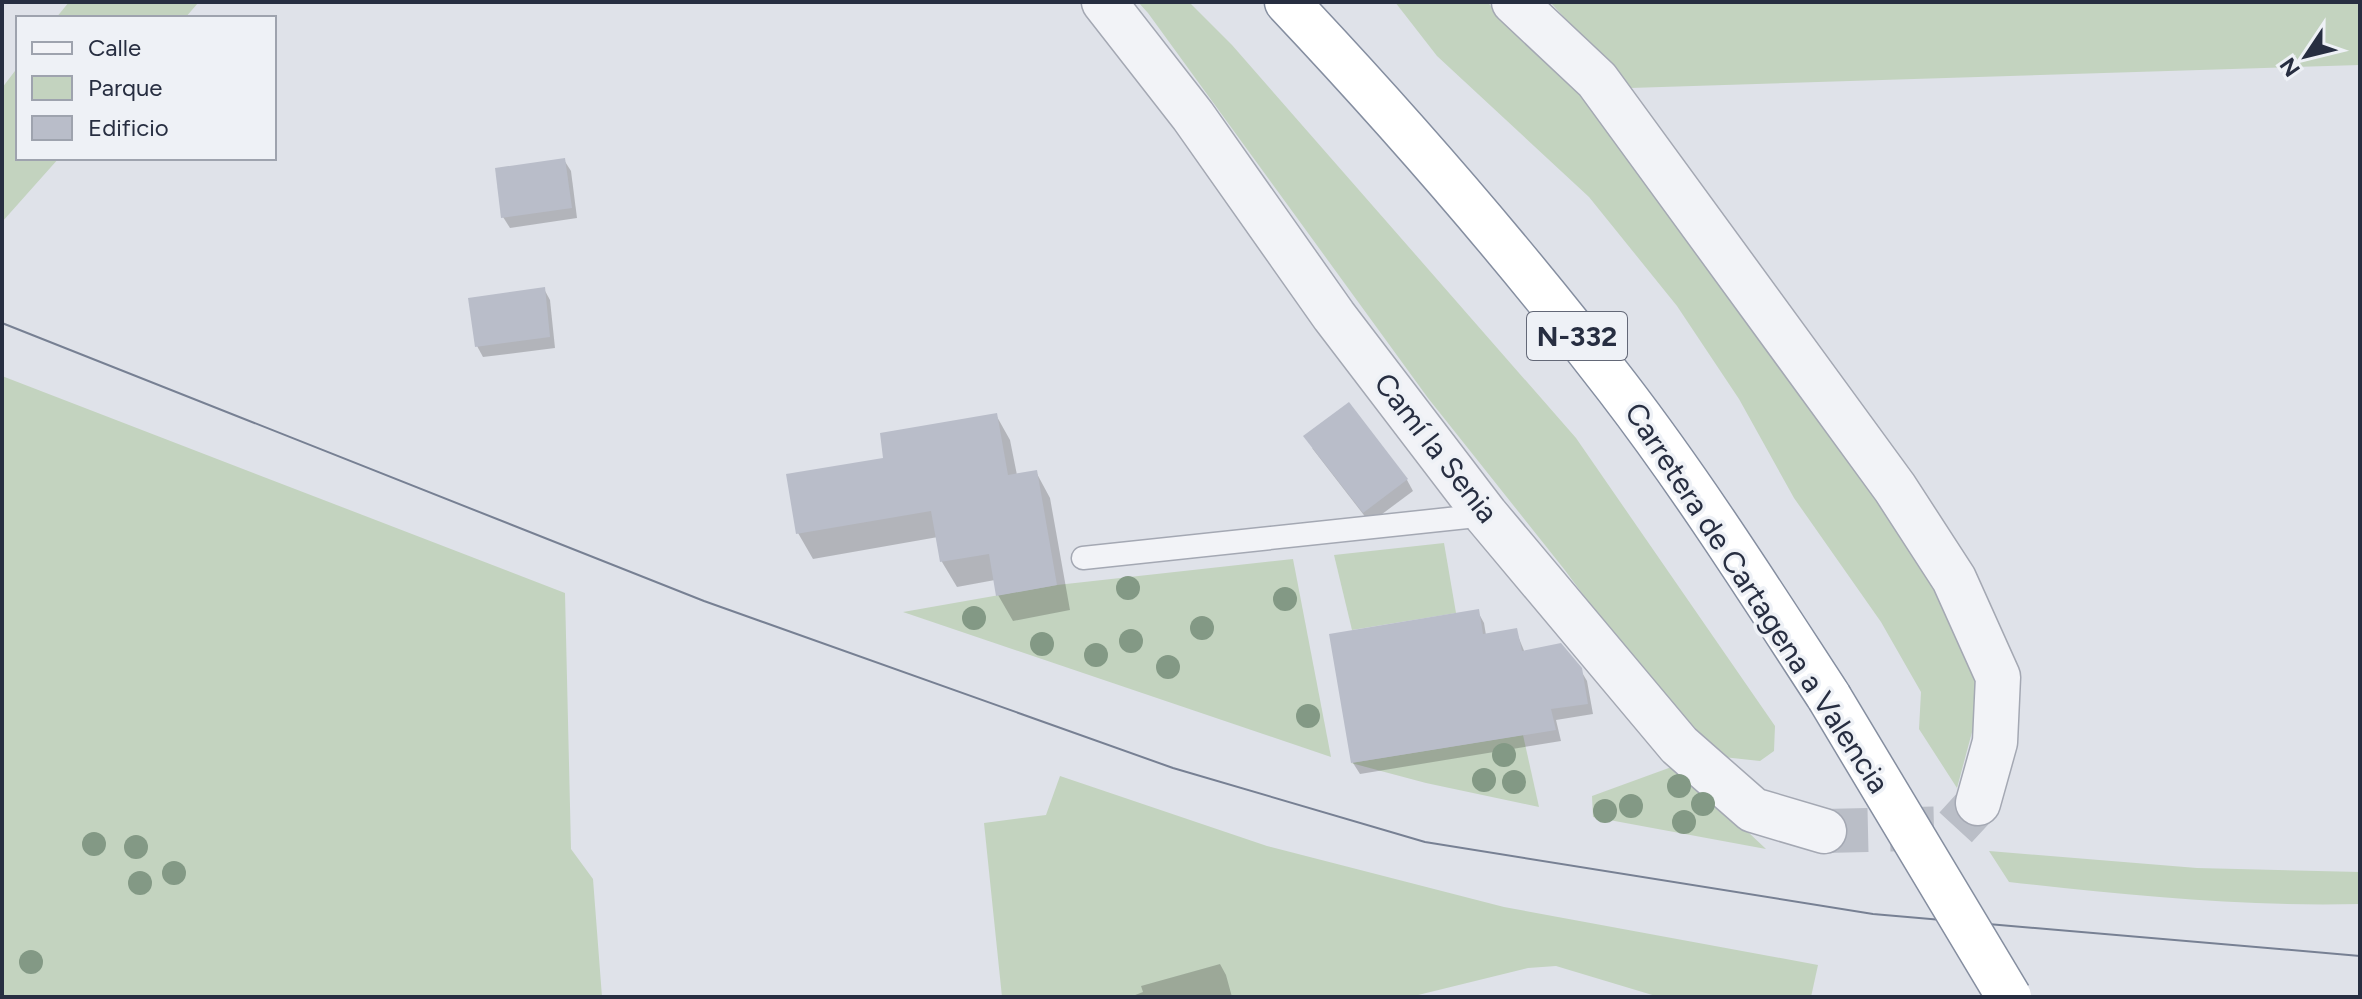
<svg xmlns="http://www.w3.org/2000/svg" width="2362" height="999" font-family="Figtree,sans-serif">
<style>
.green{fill:#c3d3bf}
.shadow{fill:#0003}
.building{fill:#b9bdc9}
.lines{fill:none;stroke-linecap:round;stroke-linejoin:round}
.street-tunnel{stroke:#babec7;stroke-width:44;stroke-dasharray:44 22;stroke-linecap:butt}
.lane-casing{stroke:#a4a8b3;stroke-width:25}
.street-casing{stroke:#a4a8b3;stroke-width:47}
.highway-casing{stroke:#858ea0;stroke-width:47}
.lane{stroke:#f2f3f7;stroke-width:22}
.street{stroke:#f2f3f7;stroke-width:44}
.highway{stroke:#fff;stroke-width:44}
.tram{stroke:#778093;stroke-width:2}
.highway-bridge-casing{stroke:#858ea0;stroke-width:47;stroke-linecap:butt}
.highway-bridge{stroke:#fff;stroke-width:44}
.tree{fill:#839985}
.labels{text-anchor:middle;stroke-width:7;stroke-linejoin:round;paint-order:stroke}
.shield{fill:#eef1f6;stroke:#636877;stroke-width:2}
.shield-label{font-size:28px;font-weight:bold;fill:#272e41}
.street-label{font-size:30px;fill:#272e41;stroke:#eef1f6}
</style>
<rect width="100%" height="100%" fill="#dfe2e9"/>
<!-- green -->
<g class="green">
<polygon points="69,2 203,2 198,3 185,18 56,18"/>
<polygon points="1138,2 1189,2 1232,45 1576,438 1775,726 1774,751 1760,761 1723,757 1642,674 1564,569 1428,398 1148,13"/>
<polygon points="1395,2 1487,2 1587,100 1857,456 1970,646 1979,706 1957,788 1919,729 1921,692 1881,622 1794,498 1739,399 1677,306 1589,197 1437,56"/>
<polygon points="1550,2 2360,2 2360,65 1630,88"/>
<polygon points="18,67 18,158 59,158 2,222 2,88"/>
<polygon points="2,376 565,593 571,849 593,879 602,997 2,997"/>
<polygon points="1444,543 1456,613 1352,630 1334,555"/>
<polygon points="1293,559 1331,757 903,612 1057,585"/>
<polygon points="1523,735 1539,807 1426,783 1351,763"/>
<polygon points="1677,765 1766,849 1593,817 1592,796"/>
<polygon points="1060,776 1267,846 1504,907 1818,965 1811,997 1659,997 1556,966 1528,968 1410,997 1002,997 984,823 1046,815"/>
<path d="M1989,851L2197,868L2360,872V904C2243,907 2125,895 2009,882Z"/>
</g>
<!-- shadow -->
<g class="shadow">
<polygon points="564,160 571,171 577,218 510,228 503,217"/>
<polygon points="544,289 550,300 555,348 483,357 477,346"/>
<polygon points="996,415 1010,440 1017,475 1036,472 1050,498 1070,610 1013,621 998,595 995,580 957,587 942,562 938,537 813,559 798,533 886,460"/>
<polygon points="1312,448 1407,480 1413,491 1370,523"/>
<polygon points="1478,612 1484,623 1486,635 1516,631 1525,653 1580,669 1587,681 1593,714 1556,720 1561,741 1360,774 1353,763 1332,635"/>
<polygon points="1220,964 1226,975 1232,997 1130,997 1143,992 1141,986"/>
</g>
<!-- building -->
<g class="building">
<polygon points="565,158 572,208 501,218 495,168"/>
<polygon points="545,287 550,337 475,347 468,298"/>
<polygon points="1349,402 1408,479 1363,513 1303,436"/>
<polygon points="997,413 1008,475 1037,470 1057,585 996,596 989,554 940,562 931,511 796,534 786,474 883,458 880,433"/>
<polygon points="1479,609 1483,634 1517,628 1522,651 1561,643 1582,668 1588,704 1551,709 1556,730 1351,763 1329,634"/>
</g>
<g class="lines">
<!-- street-tunnel -->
<polyline class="street-tunnel" points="1824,831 1955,828 1978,803"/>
<defs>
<polyline id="lane" points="1083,558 1486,515"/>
<g id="street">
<polyline points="1104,2 1193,116 1334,316 1486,515 1679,745 1753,810 1824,831"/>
<polyline points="1514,2 1597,80 1895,488 1954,579 1998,677 1995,742 1978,803"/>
</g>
<path id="highway" d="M1287,2C1403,125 1515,254 1618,388C1694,487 1761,593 1829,697"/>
</defs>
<!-- lane casing -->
<use href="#lane" class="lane-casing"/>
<!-- street casing -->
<use href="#street" class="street-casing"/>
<!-- highway casing -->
<use href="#highway" class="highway-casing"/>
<!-- lane -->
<use href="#lane" class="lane"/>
<!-- street -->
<use href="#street" class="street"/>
<!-- highway -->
<use href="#highway" class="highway"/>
<!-- tram -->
<polyline class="tram" points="2,323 704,601 1173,768 1425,842 1873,914 2360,956"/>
<defs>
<polyline id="highway-bridge" points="1829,697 2009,997"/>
</defs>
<!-- highway-bridge casing -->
<use href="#highway-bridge" class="highway-bridge-casing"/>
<!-- highway-bridge -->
<use href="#highway-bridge" class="highway-bridge"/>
</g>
<!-- trees -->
<g class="tree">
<circle cx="1128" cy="588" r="12"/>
<circle cx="1285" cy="599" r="12"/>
<circle cx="974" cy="618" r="12"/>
<circle cx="1202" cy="628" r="12"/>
<circle cx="1131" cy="641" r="12"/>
<circle cx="1042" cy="644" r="12"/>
<circle cx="1096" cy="655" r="12"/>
<circle cx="1168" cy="667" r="12"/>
<circle cx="1308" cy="716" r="12"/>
<circle cx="1504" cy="755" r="12"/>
<circle cx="1484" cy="780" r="12"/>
<circle cx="1514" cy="782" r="12"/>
<circle cx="1679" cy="786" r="12"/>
<circle cx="1703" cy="804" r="12"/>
<circle cx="1631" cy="806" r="12"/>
<circle cx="1605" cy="811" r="12"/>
<circle cx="1684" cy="822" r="12"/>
<circle cx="94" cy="844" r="12"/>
<circle cx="136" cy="847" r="12"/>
<circle cx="174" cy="873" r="12"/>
<circle cx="140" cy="883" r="12"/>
<circle cx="31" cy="962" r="12"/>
</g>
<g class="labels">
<!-- shield labels -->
<rect class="shield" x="1527" y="312" width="100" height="48" rx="6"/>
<g class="shield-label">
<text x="1577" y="346">N-332</text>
</g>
<!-- street labels -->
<g class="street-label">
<text transform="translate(1436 448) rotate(52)" y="10">Camí la Senia</text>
<text transform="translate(1757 598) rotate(57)" y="10">Carretera de Cartagena a Valencia</text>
</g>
</g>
<!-- border -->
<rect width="2362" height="999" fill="none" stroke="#272e41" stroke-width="8"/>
<!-- legend -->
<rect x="16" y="16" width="260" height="144" fill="#eef1f6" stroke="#9ea3ae" stroke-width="2"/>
<rect x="32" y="42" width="40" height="12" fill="#f2f3f7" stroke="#9ea3ae" stroke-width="2"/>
<text x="88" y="56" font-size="24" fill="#272e41">Calle</text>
<rect x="32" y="76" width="40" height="24" fill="#c3d3bf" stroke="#9ea3ae" stroke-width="2"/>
<text x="88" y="96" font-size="24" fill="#272e41">Parque</text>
<rect x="32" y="116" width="40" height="24" fill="#b9bdc9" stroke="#9ea3ae" stroke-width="2"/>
<text x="88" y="136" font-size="24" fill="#272e41">Edificio</text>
<!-- north arrow -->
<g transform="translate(2306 56) rotate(235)" stroke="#eef1f6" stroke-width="6" paint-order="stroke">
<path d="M0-6L14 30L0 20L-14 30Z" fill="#272e41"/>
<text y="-12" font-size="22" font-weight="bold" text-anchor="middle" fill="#272e41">N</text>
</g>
</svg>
